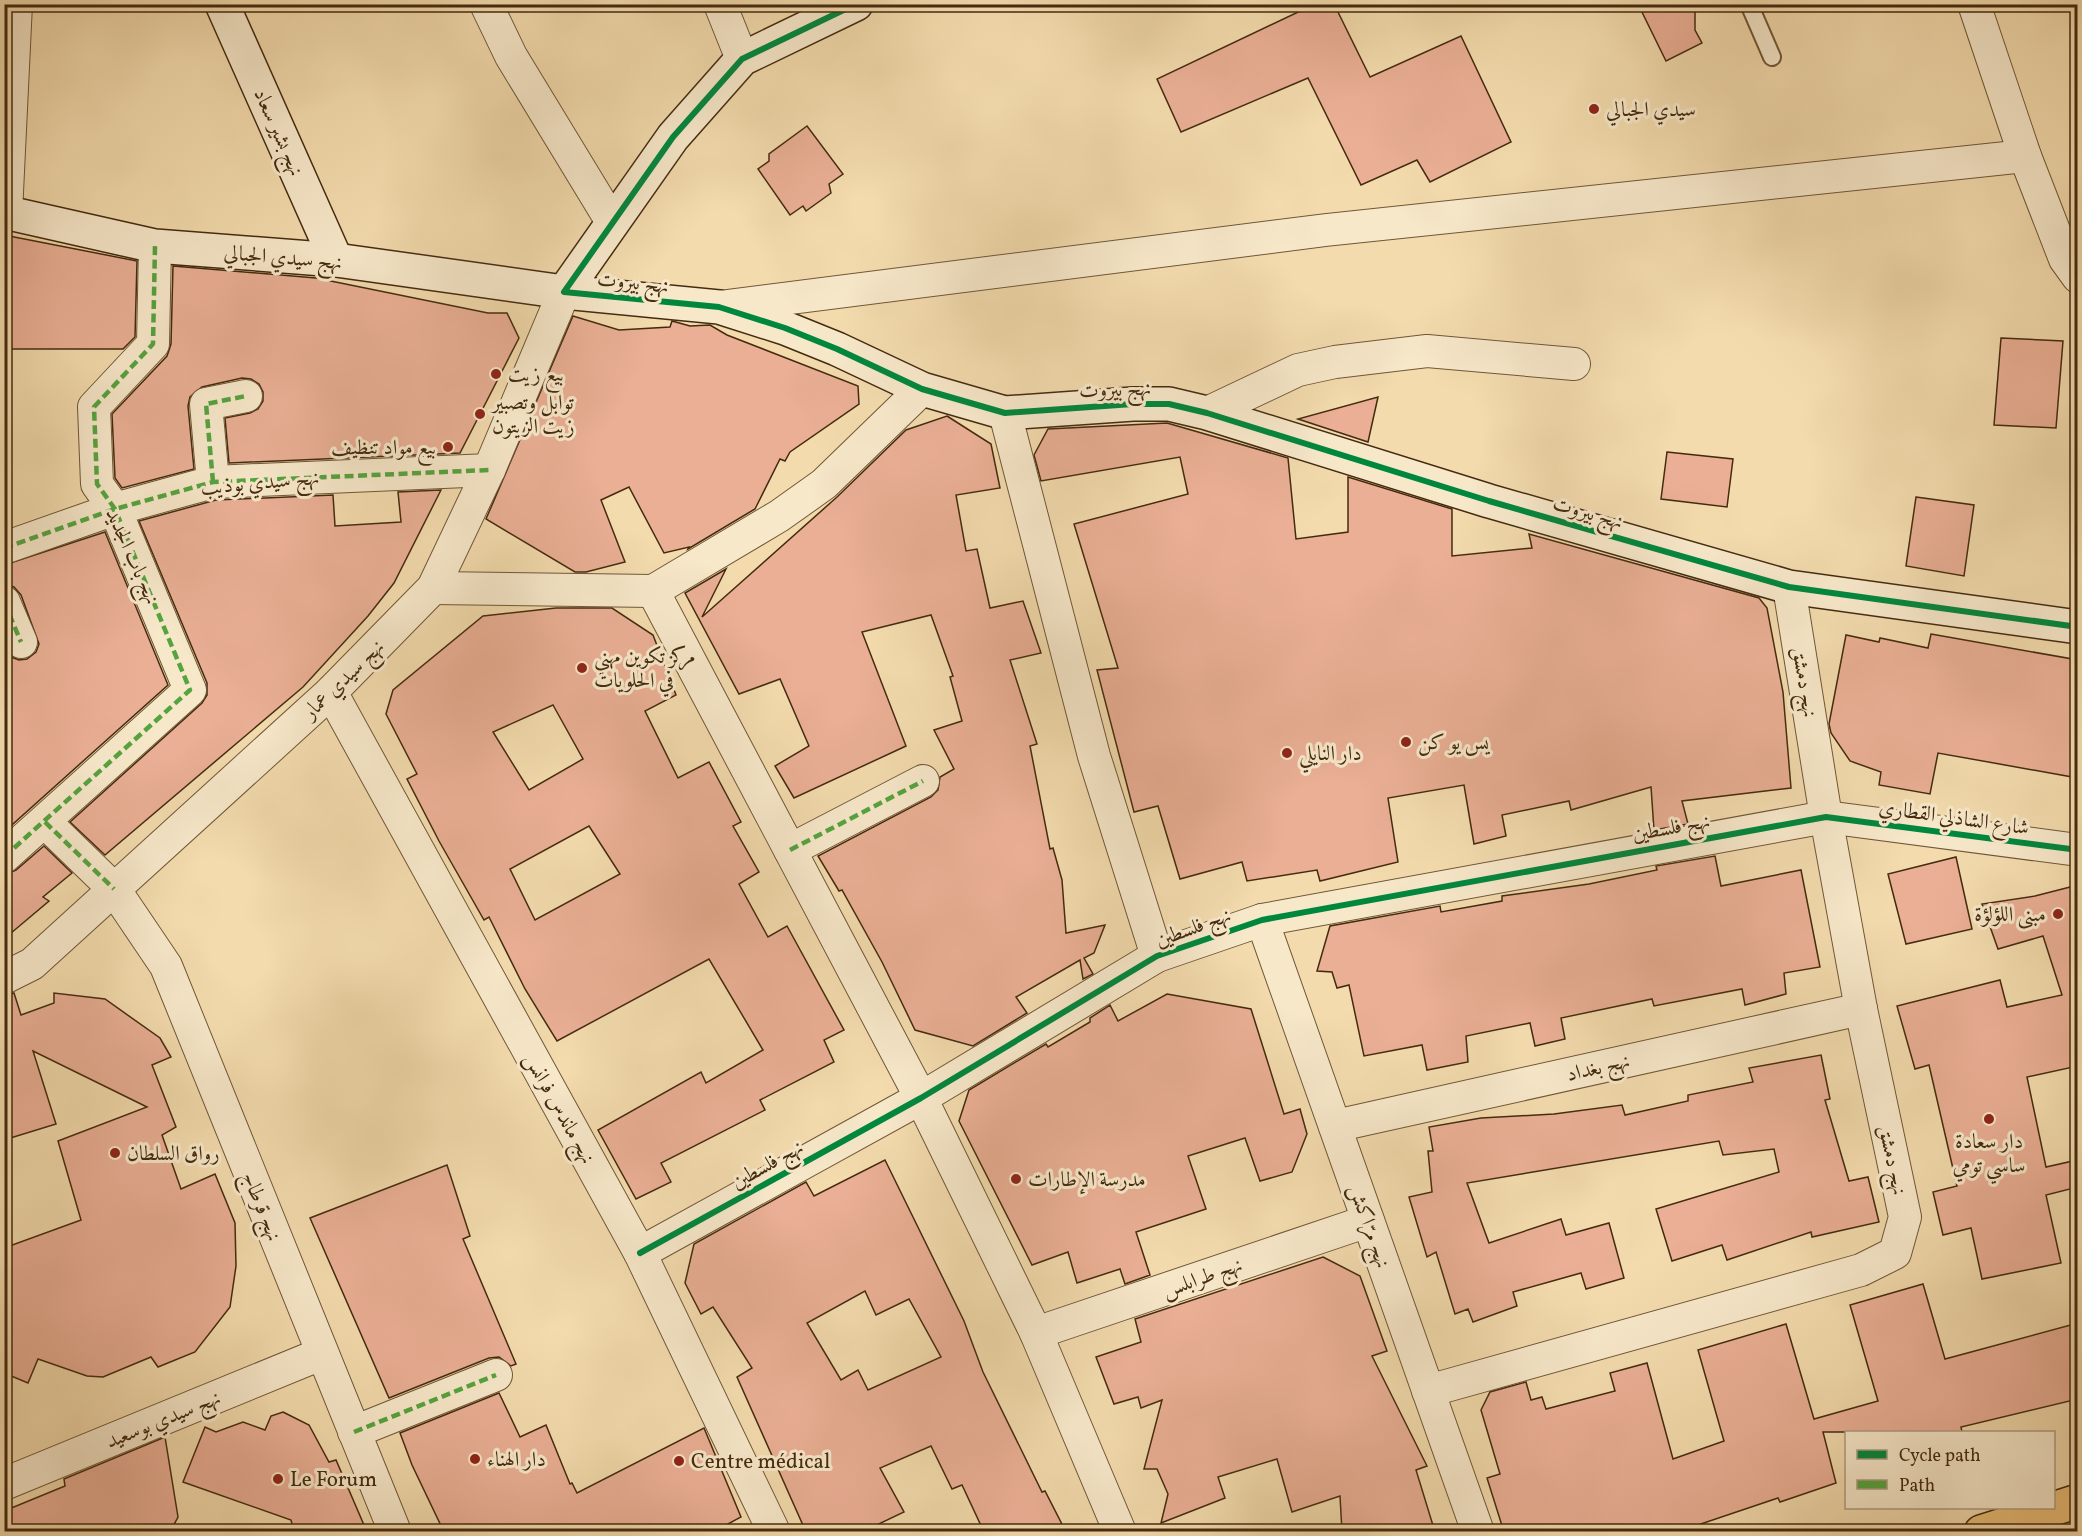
<svg xmlns="http://www.w3.org/2000/svg" width="2082" height="1536" font-family="Vollkorn,Amiri,serif">
<style>
.building{fill:#eaaf95;stroke:#442b10;stroke-width:1.5;fill-rule:evenodd}
.lines{fill:none;stroke-linecap:round;stroke-linejoin:round}
.lane-casing{stroke:#705737;stroke-width:20}
.street-casing{stroke:#705737;stroke-width:34}
.secondary-casing{stroke:#442b10;stroke-width:36}
.primary-casing{stroke:#442b10;stroke-width:36}
.lane{stroke:#f7e8ca;stroke-width:16}
.street{stroke:#f7e8ca;stroke-width:32}
.secondary{stroke:#f7e8ca;stroke-width:33}
.primary{stroke:#eabe76;stroke-width:33}
.quiet{stroke:#55a43f;stroke-width:4.5;stroke-dasharray:9 4.5;stroke-linecap:butt}
.cycleway-casing{stroke:#f7e8ca;stroke-width:10}
.cycleway{stroke:#00873e;stroke-width:6}
.poi-dot{fill:#8f2418;stroke:#f7e8ca;stroke-width:2}
.labels{text-anchor:middle;stroke-width:6;stroke-linejoin:round;paint-order:stroke}
.poi-label{font-size:21px;fill:#442b10;stroke:#f7e8ca;text-anchor:start}
.street-label{font-size:21px;fill:#442b10;stroke:#f7e8ca}
</style>
<rect width="100%" height="100%" fill="#f3dbad"/>
<filter id="stains"><feTurbulence type="fractalNoise" baseFrequency=".00333" numOctaves="4"/><feColorMatrix values="0 0 0 0 .2 0 0 0 0 .09 0 0 0 0 .02 0 0 0 .5 -.17"/></filter>
<radialGradient id="worn" r=".72"><stop offset=".6" stop-color="#630" stop-opacity="0"/><stop offset="1" stop-color="#630" stop-opacity=".3"/></radialGradient>
<!-- building -->
<g class="building">
<polygon points="1315,4 1334,4 1370,77 1461,36 1511,142 1430,182 1417,160 1361,185 1308,78 1181,132 1157,79"/>
<polygon points="1638,4 1695,4 1695,30 1702,43 1666,61"/>
<polygon points="807,126 843,174 829,184 831,193 806,211 803,206 790,215 758,169 769,161 769,154"/>
<polygon points="4,235 137,261 135,337 123,349 4,349"/>
<polygon points="173,266 316,278 488,313 507,313 519,338 460,453 229,463 225,418 250,413 258,409 263,401 263,392 259,384 251,379 242,378 202,387 190,397 188,406 194,469 122,488 115,478 112,414 167,356 171,344"/>
<polygon points="573,316 619,330 670,327 672,321 690,326 710,325 727,335 858,386 859,404 790,452 785,461 780,459 755,509 688,549 689,547 664,553 629,487 601,500 625,562 586,572 575,572 486,519"/>
<polygon points="2001,338 2063,341 2056,428 1994,425"/>
<polygon points="1378,397 1368,442 1298,419"/>
<polygon points="947,416 991,444 1000,488 956,495 966,551 977,549 990,608 1023,601 1041,653 1010,660 1037,744 1030,746 1050,849 1053,848 1062,880 1066,933 1105,925 1094,953 1084,958 1093,974 1083,979 1080,960 1016,997 1027,1013 973,1046 915,1030 882,962 842,890 839,891 818,856 931,797 938,790 940,777 954,769 934,730 962,721 950,677 953,676 931,615 862,632 906,746 794,798 775,766 809,746 780,679 739,694 685,593 726,569 702,617 837,497 906,430"/>
<polygon points="1167,423 1288,458 1296,539 1348,532 1348,477 1452,509 1452,556 1532,548 1529,534 1759,598 1767,608 1783,692 1791,788 1682,801 1688,824 1654,830 1651,787 1571,810 1569,801 1502,815 1506,836 1474,844 1464,785 1388,798 1398,862 1320,881 1317,870 1247,881 1242,862 1180,879 1158,806 1134,812 1097,670 1118,668 1074,524 1188,494 1180,457 1041,481 1034,455 1048,429"/>
<polygon points="1667,452 1733,459 1727,507 1661,499"/>
<polygon points="441,490 394,583 368,616 303,687 105,855 70,822 202,703 207,695 207,683 139,521 216,500 333,495 335,526 401,522 398,492"/>
<polygon points="1916,497 1974,505 1964,576 1906,566"/>
<polygon points="105,532 168,685 4,832 4,649 11,657 19,660 27,659 36,652 39,644 21,595 14,587 4,584 4,565"/>
<path d="M556,608H612L653,635L676,695L645,711L678,778L709,762L741,822L733,826L759,872L739,884L768,937L787,926L844,1030L824,1040L834,1062L760,1100L765,1110L661,1163L671,1182L636,1199L598,1130L701,1072L706,1083L763,1050L709,959L557,1041L525,989L489,917L484,920L439,841L407,779L417,774L386,714L393,690L483,616ZM553,705L583,759L529,790L493,732ZM589,826L620,874L535,920L510,869Z"/>
<polygon points="1931,634 2078,660 2078,778 1938,753 1930,794 1879,785 1881,772 1850,761 1831,733 1829,724 1846,635 1879,642 1880,638 1928,648"/>
<polygon points="44,846 72,873 43,897 49,901 4,939 4,875 16,870"/>
<polygon points="1715,856 1721,886 1801,870 1820,967 1784,973 1786,994 1745,1005 1742,989 1654,1006 1652,999 1561,1018 1565,1039 1535,1046 1530,1023 1466,1036 1468,1062 1427,1070 1422,1045 1364,1056 1349,985 1337,988 1332,972 1317,971 1330,926 1440,906 1441,912 1502,901 1502,896 1589,884 1657,870 1656,866"/>
<polygon points="1956,857 1972,929 1906,944 1888,874"/>
<polygon points="2078,885 2078,1066 2027,1077 2046,1167 2073,1161 2078,1181 2078,1187 2046,1195 2061,1263 1982,1279 1971,1228 1943,1235 1933,1192 1957,1186 1929,1065 1915,1069 1897,1006 2000,980 2007,1007 2062,995 2043,936 1998,949 1982,904 2035,896"/>
<polygon points="14,993 21,1015 54,1003 54,993 105,999 160,1038 171,1057 152,1065 176,1127 162,1135 181,1189 215,1174 235,1223 236,1266 230,1307 195,1352 158,1367 151,1357 103,1377 87,1376 38,1359 28,1383 4,1373 4,1248 81,1220 58,1141 147,1107 33,1051 56,1124 4,1140 5,996"/>
<polygon points="1167,994 1251,1009 1284,1114 1300,1109 1307,1134 1292,1172 1260,1181 1245,1138 1188,1156 1206,1209 1136,1232 1150,1275 1125,1284 1120,1269 1077,1283 1068,1252 1032,1265 959,1121 969,1090 1046,1044 1048,1047 1090,1022 1090,1018 1110,1005 1118,1021"/>
<polygon points="1821,1055 1830,1099 1825,1100 1849,1181 1868,1177 1879,1222 1812,1237 1811,1232 1727,1260 1722,1245 1672,1261 1656,1209 1779,1172 1774,1149 1723,1155 1719,1141 1467,1183 1489,1243 1561,1219 1566,1235 1609,1223 1624,1278 1586,1289 1581,1273 1513,1292 1517,1306 1473,1322 1468,1309 1455,1314 1436,1252 1427,1257 1409,1197 1432,1192 1428,1151 1433,1151 1429,1127 1481,1118 1554,1114 1622,1105 1625,1115 1688,1101 1688,1095 1753,1082 1749,1068"/>
<path d="M885,1160L964,1321L983,1372L1042,1492L1045,1491L1066,1532H984L962,1485L952,1489L931,1446L880,1468L904,1512L862,1532H806L737,1377L752,1368L713,1307L701,1314L685,1283L694,1244L806,1182L814,1196ZM865,1291L876,1315L909,1299L941,1357L868,1390L858,1370L841,1380L807,1323Z"/>
<polygon points="447,1165 470,1236 463,1239 516,1364 511,1366 499,1357 489,1358 389,1398 310,1218"/>
<polygon points="1323,1257 1360,1276 1387,1351 1372,1356 1427,1466 1416,1470 1435,1532 1342,1532 1340,1496 1292,1512 1277,1459 1218,1477 1225,1498 1161,1523 1168,1494 1157,1469 1144,1469 1162,1400 1141,1408 1138,1397 1114,1404 1096,1357 1141,1342 1135,1319"/>
<polygon points="1923,1284 1945,1359 2078,1323 2078,1399 1961,1427 1962,1432 1823,1432 1836,1483 1780,1502 1778,1498 1677,1532 1504,1532 1487,1478 1500,1474 1481,1410 1490,1392 1526,1382 1531,1400 1542,1397 1546,1409 1615,1391 1610,1373 1647,1363 1673,1459 1724,1441 1698,1350 1786,1324 1814,1419 1878,1401 1850,1305"/>
<polygon points="499,1393 520,1437 546,1425 570,1484 572,1483 577,1493 704,1428 741,1517 713,1532 444,1532 412,1465 400,1433"/>
<polygon points="283,1412 309,1425 329,1462 336,1460 367,1532 294,1532 291,1520 183,1482 205,1427 216,1432 243,1422 265,1430 271,1416"/>
<polygon points="165,1437 178,1517 170,1532 4,1532 4,1511 65,1486 64,1479"/>
</g>
<g class="lines">
<defs>
<polyline id="lane" points="1749,4 1772,57"/>
<g id="street">
<polyline points="486,4 511,56 612,222"/>
<polyline points="720,4 742,59"/>
<polyline points="1974,4 2025,156 2065,259 2078,277"/>
<polyline points="6,213 16,4"/>
<polyline points="719,307 1326,230 2025,156"/>
<polyline points="1005,413 1094,756 1157,956"/>
<polyline points="1207,413 1298,370 1335,362 1427,351 1574,364"/>
<polyline points="213,482 206,404 246,396"/>
<polyline points="4,548 115,509 213,482 489,470"/>
<polyline points="433,588 653,591 779,516 824,484 922,389"/>
<polyline points="653,591 921,1098 1036,1333 1120,1532"/>
<polyline points="4,602 21,642"/>
<polyline points="331,692 640,1253 774,1532"/>
<polyline points="45,822 114,889 166,966 395,1532"/>
<polyline points="790,850 923,781"/>
<polyline points="4,857 190,690 115,509 97,484 94,407 153,344 155,246"/>
<polyline points="1262,920 1478,1532"/>
<polyline points="4,978 32,964 331,692 433,588 489,470 564,292"/>
<polyline points="1335,1126 1861,1009"/>
<polyline points="640,1253 921,1098 1157,956 1262,920 1826,817 2078,850"/>
<polyline points="1036,1333 1368,1221"/>
<polyline points="1428,1391 1861,1270 1895,1253 1905,1217 1861,1009 1826,817 1789,587"/>
<polyline points="354,1432 496,1375"/>
<polyline points="4,1484 321,1354"/>
</g>
<g id="secondary">
<polyline points="222,4 336,260"/>
<polyline points="856,4 742,59 673,137 564,292 719,307 785,328 837,349 922,389 1005,413 1133,404 1169,404 1207,413 1489,501 1789,587 2078,627"/>
<polyline points="4,212 155,246 336,260 564,292"/>
</g>
<polyline id="primary" points="1981,1532 2078,1501"/>
</defs>
<!-- lane casing -->
<use href="#lane" class="lane-casing"/>
<!-- street casing -->
<use href="#street" class="street-casing"/>
<!-- secondary casing -->
<use href="#secondary" class="secondary-casing"/>
<!-- primary casing -->
<use href="#primary" class="primary-casing"/>
<!-- lane -->
<use href="#lane" class="lane"/>
<!-- street -->
<use href="#street" class="street"/>
<!-- secondary -->
<use href="#secondary" class="secondary"/>
<!-- primary -->
<use href="#primary" class="primary"/>
<!-- quiet -->
<g class="quiet">
<polyline points="213,482 206,404 246,396"/>
<polyline points="4,533 8,547"/>
<polyline points="4,548 115,509 213,482 489,470"/>
<polyline points="4,602 21,642"/>
<polyline points="45,822 114,889"/>
<polyline points="790,850 923,781"/>
<polyline points="4,857 190,690 115,509 97,484 94,407 153,344 155,246"/>
<polyline points="354,1432 496,1375"/>
</g>
<defs>
<g id="cycleway">
<polyline points="856,4 742,59 673,137 564,292 719,307 785,328 837,349 922,389 1005,413 1133,404 1169,404 1207,413 1489,501 1789,587 2078,627"/>
<polyline points="640,1253 921,1098 1157,956 1262,920 1826,817 2078,850"/>
</g>
</defs>
<!-- cycleway casing -->
<use href="#cycleway" class="cycleway-casing"/>
<!-- cycleway -->
<use href="#cycleway" class="cycleway"/>
</g>
<!-- markers -->
<g class="poi-dot">
<circle cx="1594" cy="109" r="6"/>
<circle cx="496" cy="374" r="6"/>
<circle cx="480" cy="414" r="6"/>
<circle cx="448" cy="447" r="6"/>
<circle cx="582" cy="668" r="6"/>
<circle cx="1406" cy="742" r="6"/>
<circle cx="1287" cy="753" r="6"/>
<circle cx="2058" cy="914" r="6"/>
<circle cx="1989" cy="1119" r="6"/>
<circle cx="115" cy="1153" r="6"/>
<circle cx="1016" cy="1179" r="6"/>
<circle cx="475" cy="1459" r="6"/>
<circle cx="679" cy="1461" r="6"/>
<circle cx="278" cy="1479" r="6"/>
</g>
<g class="labels">
<!-- poi labels -->
<g class="poi-label">
<text x="1606" y="116">سيدي الجبالي</text>
<text x="508" y="381">بيع زيت</text>
<text x="492" y="409">توابل وتصبير<tspan x="492" dy="24">زيت الزيتون</tspan></text>
<text x="436" y="454" text-anchor="end">بيع مواد تنظيف</text>
<text x="594" y="663">مركز تكوين مهني<tspan x="594" dy="24">في الحلويات</tspan></text>
<text x="1418" y="749">يس يو كن</text>
<text x="1299" y="760">دار النايلي</text>
<text x="2046" y="921" text-anchor="end">مبنى اللؤلؤة</text>
<text x="1989" y="1148" text-anchor="middle">دار سعادة<tspan x="1989" dy="24">ساسي تومي</tspan></text>
<text x="127" y="1160">رواق السلطان</text>
<text x="1028" y="1186">مدرسة الإطارات</text>
<text x="487" y="1466">دار الهناء</text>
<text x="691" y="1468">Centre médical</text>
<text x="290" y="1486">Le Forum</text>
</g>
<!-- street labels -->
<g class="street-label">
<text transform="translate(279 132) rotate(66)" y="7">نهج بشير سعاد</text>
<text transform="translate(283 257) rotate(5)" y="7">نهج سيدي الجبالي</text>
<text transform="translate(633 282) rotate(6)" y="7">نهج بيروت</text>
<text transform="translate(1115 389) rotate(-2)" y="7">نهج بيروت</text>
<text transform="translate(260 482) rotate(-5)" y="7">نهج سيدي بوذيب</text>
<text transform="translate(1588 512) rotate(16)" y="7">نهج بيروت</text>
<text transform="translate(133 556) rotate(66)" y="7">نهج باب الجديد</text>
<text transform="translate(343 679) rotate(-44)" y="7">نهج سيدي عمار</text>
<text transform="translate(1805 682) rotate(81)" y="7">نهج دمشق</text>
<text transform="translate(1954 817) rotate(8)" y="7">شارع الشاذلي القطاري</text>
<text transform="translate(1671 827) rotate(-10)" y="7">نهج فلسطين</text>
<text transform="translate(1193 927) rotate(-20)" y="7">نهج فلسطين</text>
<text transform="translate(1598 1067) rotate(-13)" y="7">نهج بغداد</text>
<text transform="translate(560 1108) rotate(61)" y="7">نهج ماندس فرانس</text>
<text transform="translate(1893 1160) rotate(78)" y="7">نهج دمشق</text>
<text transform="translate(767 1164) rotate(-29)" y="7">نهج فلسطين</text>
<text transform="translate(262 1206) rotate(68)" y="7">نهج قرطاج</text>
<text transform="translate(1370 1226) rotate(71)" y="7">نهج مرّاكش</text>
<text transform="translate(1202 1277) rotate(-19)" y="7">نهج طرابلس</text>
<text transform="translate(163 1419) rotate(-22)" y="7">نهج سيدي بوسعيد</text>
</g>
</g>
<!-- margin -->
<rect width="2082" height="1536" fill="none" stroke="#f3dbad" stroke-width="24"/>
<rect x="6" y="6" width="2070" height="1524" fill="none" stroke="#442b10" stroke-width="3"/>
<rect x="12" y="12" width="2058" height="1512" fill="none" stroke="#442b10" stroke-width="1.5"/>
<!-- legend -->
<rect x="1845" y="1431" width="210" height="78" fill="#f7e8ca" stroke="#af9c80" stroke-width="1.5"/>
<rect x="1857" y="1450" width="30" height="9" fill="#00873e" stroke="#af9c80" stroke-width="1.5"/>
<text x="1899" y="1461" font-size="18" fill="#442b10">Cycle path</text>
<rect x="1857" y="1480" width="30" height="9" fill="#55a43f" stroke="#af9c80" stroke-width="1.5"/>
<text x="1899" y="1491" font-size="18" fill="#442b10">Path</text>
<rect width="100%" height="100%" filter="url(#stains)"/>
<rect width="100%" height="100%" fill="url(#worn)"/>
</svg>
